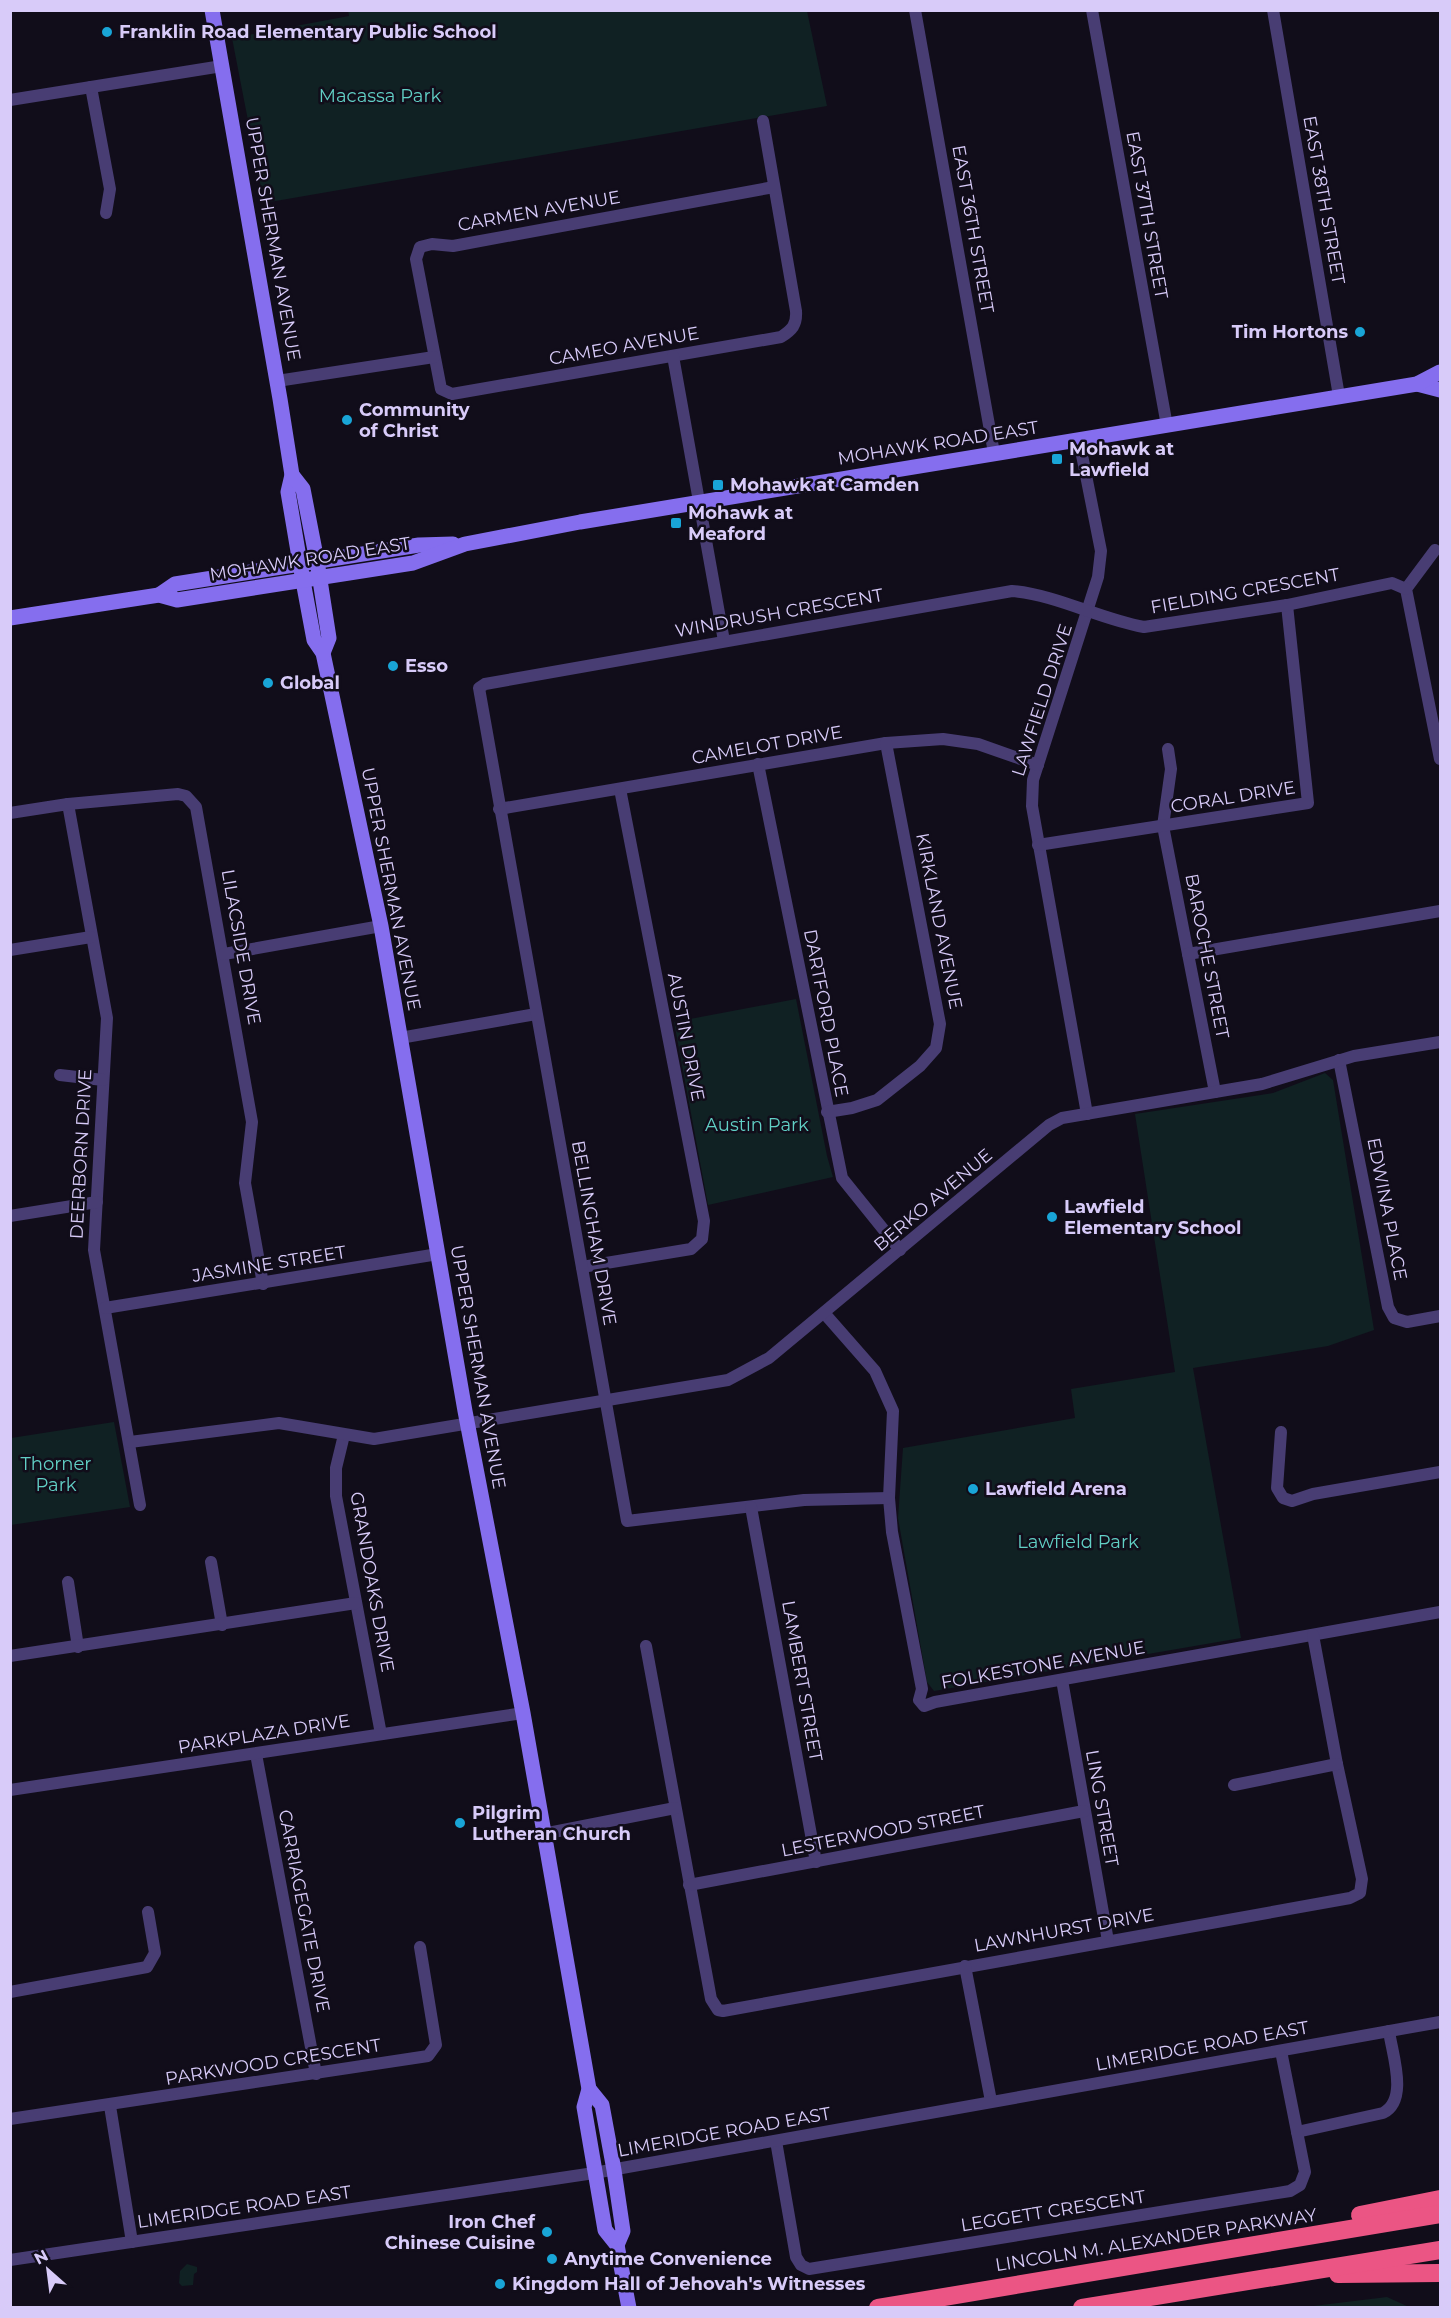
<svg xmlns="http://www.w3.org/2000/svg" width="1451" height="2318" font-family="Montserrat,sans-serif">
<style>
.green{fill:#102123}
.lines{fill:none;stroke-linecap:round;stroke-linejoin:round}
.street{stroke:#483d73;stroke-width:12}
.secondary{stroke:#856eee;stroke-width:15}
.highway{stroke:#eb5584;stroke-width:18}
.poi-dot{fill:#19a5d7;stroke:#110d1a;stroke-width:2}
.labels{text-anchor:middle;stroke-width:5;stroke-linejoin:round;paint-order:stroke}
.poi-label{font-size:18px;font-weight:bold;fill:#d8cbf9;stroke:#110d1a;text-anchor:start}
.park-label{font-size:18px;fill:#61cfc5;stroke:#110d1a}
.street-label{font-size:18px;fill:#d8cbf9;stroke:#110d1a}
</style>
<rect width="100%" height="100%" fill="#110d1a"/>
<!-- green -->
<g class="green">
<polygon points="348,10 807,11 827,106 264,203 232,38 349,16"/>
<polygon points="796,999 827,1156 833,1177 708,1205 674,1022"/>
<polygon points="1325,1073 1333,1080 1374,1330 1328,1346 1193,1368 1241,1638 934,1691 927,1682 898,1518 903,1448 1075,1418 1071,1389 1175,1372 1135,1114 1273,1093"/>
<polygon points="114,1422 130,1507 11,1525 11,1438"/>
<polygon points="187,2264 197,2267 197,2272 194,2274 193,2285 182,2286 179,2283 180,2271"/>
<polygon points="1387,2297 1409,2307 1305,2307"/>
</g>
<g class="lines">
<!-- street -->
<g class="street">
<polyline points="915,10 994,453"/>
<polyline points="1092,10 1167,426"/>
<polyline points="1273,10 1339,396"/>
<polyline points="91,87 110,189 106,213"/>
<polyline points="10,100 222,66"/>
<path d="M763,121L796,311C797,325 792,330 781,337L452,394L441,389L416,259L420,247L432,244L453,246L774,187"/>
<polyline points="673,356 724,641"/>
<polyline points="277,381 434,357"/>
<polyline points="1079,440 1101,551 1098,577 1033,780 1032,806 1087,1114"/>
<polyline points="1435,550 1406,589 1440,759"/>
<polyline points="1168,749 1171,769 1163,826 1215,1092"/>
<polyline points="758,764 842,1178 900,1250"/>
<polyline points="68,804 107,1018 94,1250 140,1505"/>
<polyline points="499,809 886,743 943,739 978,744 1038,765"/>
<polyline points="10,813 68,804 178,794 186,796 196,807 252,1122 245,1183 263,1284"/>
<polyline points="1038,845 1308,803 1287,605"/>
<polyline points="10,950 91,937"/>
<polyline points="224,954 381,926"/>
<polyline points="1188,954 1440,911"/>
<polyline points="400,1038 536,1014"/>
<polyline points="1339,1060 1388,1307 1394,1318 1407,1322 1440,1316"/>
<polyline points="60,1075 103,1080"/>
<polyline points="827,1112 852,1108 877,1100 920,1066 936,1048 940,1024 886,743"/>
<polyline points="10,1216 97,1202"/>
<polyline points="582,1267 691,1249 702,1239 704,1221 620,789"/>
<polyline points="105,1308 438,1254"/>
<polyline points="825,1314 875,1371 893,1411 889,1498 892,1532 922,1689 919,1700 924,1706 935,1702 1440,1612"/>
<polyline points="1281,1432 1277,1488 1283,1498 1292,1501 1313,1494 1440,1472"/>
<polyline points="344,1435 336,1468 336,1496 381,1734"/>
<polyline points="130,1442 279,1423 374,1439 728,1380 769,1358 1049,1125 1062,1118 1262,1084 1354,1056 1440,1042"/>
<path d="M889,1498L804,1500L627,1521L479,688L485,684L1012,591C1058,595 1099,619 1144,627L1287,605L1392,583L1406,589"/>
<polyline points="751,1507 816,1862"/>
<polyline points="211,1562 222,1625"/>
<polyline points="68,1582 78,1647"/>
<polyline points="646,1646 711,1999 718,2010 723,2011 1350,1898 1360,1893 1362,1879 1337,1764 1313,1635"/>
<polyline points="10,1656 356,1603"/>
<polyline points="1062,1680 1108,1941"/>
<polyline points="256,1754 316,2074"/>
<polyline points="1234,1785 1337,1764"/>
<polyline points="10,1790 523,1713"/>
<polyline points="543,1834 675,1808"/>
<polyline points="689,1885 1084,1811"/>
<polyline points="965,1966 991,2101"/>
<polyline points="10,1992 147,1967 155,1953 148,1912"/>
<polyline points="110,2106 132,2242"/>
<polyline points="10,2119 428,2056 436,2045 420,1947"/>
<path d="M1297,2132L1383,2113C1409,2100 1392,2054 1389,2031"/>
<polyline points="776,2141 796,2257 801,2265 809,2269 1290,2191 1300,2185 1305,2172 1281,2051"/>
<polyline points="10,2260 594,2173 1440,2022"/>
</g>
<!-- secondary -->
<g class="secondary">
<polyline points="212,10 280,399 292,475 288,492 303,581 314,640 323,653 381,926 465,1411 523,1713 589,2089 584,2107 605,2230 617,2245 629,2308"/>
<polyline points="1417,384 1440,390"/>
<polyline points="292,475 303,489 317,561 329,638 323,653"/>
<polyline points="159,595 175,584 419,545 453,544"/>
<polyline points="10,618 159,595 177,600 413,563 465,544 580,522 1417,384 1440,372"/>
<polyline points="589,2089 602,2105 614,2170 623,2231 617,2245"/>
</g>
<!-- highway -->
<g class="highway">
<polyline points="1360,2215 1440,2199"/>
<polyline points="1338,2274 1440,2273"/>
<polyline points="878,2308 1440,2214"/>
<polyline points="1082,2308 1440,2250"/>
</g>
</g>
<!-- markers -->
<g class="poi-dot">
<circle cx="107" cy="32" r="6"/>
<circle cx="1360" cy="332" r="6"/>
<circle cx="347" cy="420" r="6"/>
<rect x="1051" y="453" width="12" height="12" rx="3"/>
<rect x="712" y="479" width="12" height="12" rx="3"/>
<rect x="670" y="517" width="12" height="12" rx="3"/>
<circle cx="393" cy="666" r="6"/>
<circle cx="268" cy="683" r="6"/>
<circle cx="1052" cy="1217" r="6"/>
<circle cx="973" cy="1489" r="6"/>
<circle cx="460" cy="1823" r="6"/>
<circle cx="547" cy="2232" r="6"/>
<circle cx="552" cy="2259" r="6"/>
<circle cx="500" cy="2284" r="6"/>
</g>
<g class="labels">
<!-- poi labels -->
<g class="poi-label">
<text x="119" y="38">Franklin Road Elementary Public School</text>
<text x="1348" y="338" text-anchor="end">Tim Hortons</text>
<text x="359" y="416">Community<tspan x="359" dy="21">of Christ</tspan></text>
<text x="1069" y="455">Mohawk at<tspan x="1069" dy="21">Lawfield</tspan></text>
<text x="730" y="491">Mohawk at Camden</text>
<text x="688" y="519">Mohawk at<tspan x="688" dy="21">Meaford</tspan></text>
<text x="405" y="672">Esso</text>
<text x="280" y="689">Global</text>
<text x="1064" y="1213">Lawfield<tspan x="1064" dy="21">Elementary School</tspan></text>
<text x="985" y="1495">Lawfield Arena</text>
<text x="472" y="1819">Pilgrim<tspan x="472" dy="21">Lutheran Church</tspan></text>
<text x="535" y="2228" text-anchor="end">Iron Chef<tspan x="535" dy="21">Chinese Cuisine</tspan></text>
<text x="564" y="2265">Anytime Convenience</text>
<text x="512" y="2290">Kingdom Hall of Jehovah's Witnesses</text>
</g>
<!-- park labels -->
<g class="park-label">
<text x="380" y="102">Macassa Park</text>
<text x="757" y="1131">Austin Park</text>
<text x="56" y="1470">Thorner<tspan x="56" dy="21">Park</tspan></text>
<text x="1078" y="1548">Lawfield Park</text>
</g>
<!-- street labels -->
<g class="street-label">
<text transform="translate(1324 200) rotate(80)" y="6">EAST 38TH STREET</text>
<text transform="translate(539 211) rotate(-10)" y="6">CARMEN AVENUE</text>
<text transform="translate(1147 215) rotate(80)" y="6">EAST 37TH STREET</text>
<text transform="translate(973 229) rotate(80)" y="6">EAST 36TH STREET</text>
<text transform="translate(273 239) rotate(80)" y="6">UPPER SHERMAN AVENUE</text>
<text transform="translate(624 346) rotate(-10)" y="6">CAMEO AVENUE</text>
<text transform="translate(938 443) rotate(-9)" y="6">MOHAWK ROAD EAST</text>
<text transform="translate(310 559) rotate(-9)" y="6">MOHAWK ROAD EAST</text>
<text transform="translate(1245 591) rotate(-10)" y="6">FIELDING CRESCENT</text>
<text transform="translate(779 613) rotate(-10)" y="6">WINDRUSH CRESCENT</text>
<text transform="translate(1042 700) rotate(-72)" y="6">LAWFIELD DRIVE</text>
<text transform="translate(767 745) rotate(-10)" y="6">CAMELOT DRIVE</text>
<text transform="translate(1233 797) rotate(-9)" y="6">CORAL DRIVE</text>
<text transform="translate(391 889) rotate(79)" y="6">UPPER SHERMAN AVENUE</text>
<text transform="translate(939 921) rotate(79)" y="6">KIRKLAND AVENUE</text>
<text transform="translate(241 947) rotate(80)" y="6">LILACSIDE DRIVE</text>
<text transform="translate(1207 956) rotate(79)" y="6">BAROCHE STREET</text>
<text transform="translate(826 1013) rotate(79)" y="6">DARTFORD PLACE</text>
<text transform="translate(686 1037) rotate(79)" y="6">AUSTIN DRIVE</text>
<text transform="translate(81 1154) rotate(-87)" y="6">DEERBORN DRIVE</text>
<text transform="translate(933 1200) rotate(-40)" y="6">BERKO AVENUE</text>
<text transform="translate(1387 1209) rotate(79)" y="6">EDWINA PLACE</text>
<text transform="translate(594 1233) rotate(80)" y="6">BELLINGHAM DRIVE</text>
<text transform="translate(269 1264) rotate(-9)" y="6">JASMINE STREET</text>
<text transform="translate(478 1367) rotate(80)" y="6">UPPER SHERMAN AVENUE</text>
<text transform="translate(372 1582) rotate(80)" y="6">GRANDOAKS DRIVE</text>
<text transform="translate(1043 1665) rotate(-10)" y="6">FOLKESTONE AVENUE</text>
<text transform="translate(802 1681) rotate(80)" y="6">LAMBERT STREET</text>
<text transform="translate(264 1734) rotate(-9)" y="6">PARKPLAZA DRIVE</text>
<text transform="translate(1102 1808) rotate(80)" y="6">LING STREET</text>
<text transform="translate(883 1831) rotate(-11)" y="6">LESTERWOOD STREET</text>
<text transform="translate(304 1911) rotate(79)" y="6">CARRIAGEGATE DRIVE</text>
<text transform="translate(1064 1930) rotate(-10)" y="6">LAWNHURST DRIVE</text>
<text transform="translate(1202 2046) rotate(-10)" y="6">LIMERIDGE ROAD EAST</text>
<text transform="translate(273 2062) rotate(-9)" y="6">PARKWOOD CRESCENT</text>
<text transform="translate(724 2132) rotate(-10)" y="6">LIMERIDGE ROAD EAST</text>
<text transform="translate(244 2207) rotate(-8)" y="6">LIMERIDGE ROAD EAST</text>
<text transform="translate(1053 2211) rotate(-9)" y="6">LEGGETT CRESCENT</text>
<text transform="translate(1156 2240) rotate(-9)" y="6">LINCOLN M. ALEXANDER PARKWAY</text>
</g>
</g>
<!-- border -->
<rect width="1451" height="2318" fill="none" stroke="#d8cbf9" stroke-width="24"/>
<!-- north arrow -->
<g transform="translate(48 2270) rotate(332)" stroke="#110d1a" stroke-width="4.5" paint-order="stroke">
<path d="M0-4.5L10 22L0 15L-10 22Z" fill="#d8cbf9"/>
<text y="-9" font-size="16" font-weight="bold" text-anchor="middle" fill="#d8cbf9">N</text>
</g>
</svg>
